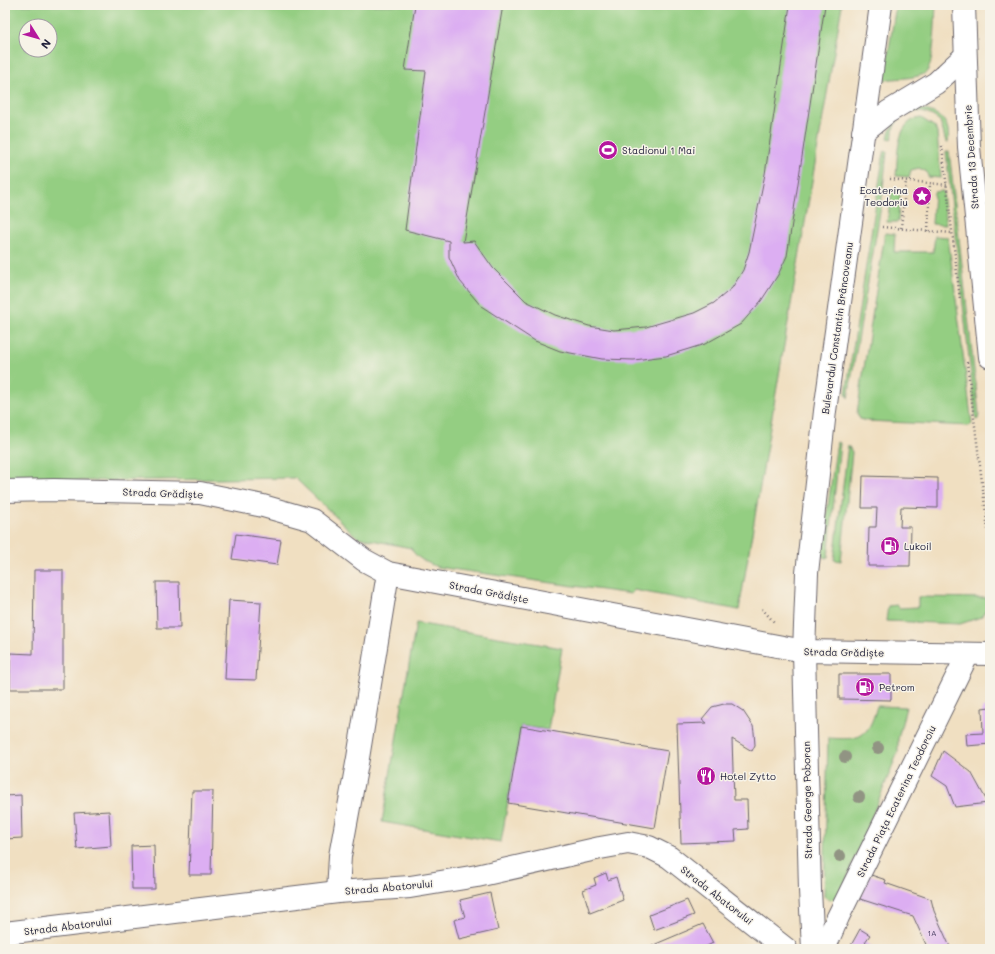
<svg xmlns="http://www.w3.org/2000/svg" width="995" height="954" font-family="Mali,sans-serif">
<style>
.green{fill:#94ce82;stroke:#5b785e;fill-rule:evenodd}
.building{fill:#dcaef2}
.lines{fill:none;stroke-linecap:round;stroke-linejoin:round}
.street-casing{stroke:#6a646a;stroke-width:24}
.primary-casing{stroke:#6a646a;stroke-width:24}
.path{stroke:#6a646a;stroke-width:2.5;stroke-dasharray:1 3;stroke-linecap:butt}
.street{stroke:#fff;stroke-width:22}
.primary{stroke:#fff;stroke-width:22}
.tree{fill:#919483}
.labels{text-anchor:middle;stroke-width:3;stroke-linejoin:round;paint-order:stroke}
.number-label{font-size:8px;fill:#504569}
.poi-label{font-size:10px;fill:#22223b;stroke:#f7f3e8;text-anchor:start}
.street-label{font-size:10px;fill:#22223b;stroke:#f7f3e8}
</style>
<rect width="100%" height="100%" fill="#f7f3e8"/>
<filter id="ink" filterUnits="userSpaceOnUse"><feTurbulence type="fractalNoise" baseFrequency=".025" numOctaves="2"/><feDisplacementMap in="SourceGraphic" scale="8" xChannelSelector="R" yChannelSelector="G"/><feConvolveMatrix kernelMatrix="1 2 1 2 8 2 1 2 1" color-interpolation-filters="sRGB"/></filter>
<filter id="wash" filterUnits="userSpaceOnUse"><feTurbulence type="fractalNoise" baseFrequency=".012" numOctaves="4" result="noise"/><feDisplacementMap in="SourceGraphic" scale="16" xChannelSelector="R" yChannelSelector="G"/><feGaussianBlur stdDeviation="0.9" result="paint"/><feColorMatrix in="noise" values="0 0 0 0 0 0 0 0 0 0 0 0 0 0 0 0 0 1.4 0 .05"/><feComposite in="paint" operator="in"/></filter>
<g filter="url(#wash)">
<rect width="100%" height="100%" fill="#f0dfc1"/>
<!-- green -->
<g class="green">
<path d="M5,5H842L739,610L634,590L631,594L437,567C427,562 416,559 411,548L357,537L295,478L5,482ZM26,26H50V50H26Z"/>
<path d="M896,5H936C935,17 935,70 924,74C913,79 896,78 884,80Z"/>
<path d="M913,108C933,110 952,117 948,142H946L940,121C925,109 904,106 894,127C892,132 894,136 891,139L888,138C891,122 900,116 913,108Z"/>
<path d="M921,118L935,127L937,133L941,178L928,177L927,172L919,168L911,170L909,177L896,176C898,157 895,120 921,118Z"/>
<polygon points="887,151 881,206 848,398 846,393 884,152"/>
<polygon points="949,151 979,414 978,419 976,420 946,152"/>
<polygon points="892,191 900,192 898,222 887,222"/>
<polygon points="943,191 946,225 932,224 934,192"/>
<polygon points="885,233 895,234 894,252 933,252 935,236 948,237 972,424 969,426 868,421 860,419 857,413"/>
<polygon points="837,442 840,443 828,557 825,558 821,555"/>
<polygon points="848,445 852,452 841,561 834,560"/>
<polygon points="918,597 988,598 989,606 981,617 960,624 886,621 888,606 898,605 899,608 918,607"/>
<polygon points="416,623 562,648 548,730 521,726 501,842 382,822"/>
<path d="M877,706L906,707L898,739V752L841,893L835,899L829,900L824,896L828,738C860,740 868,739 877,706Z"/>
</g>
<g id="blocks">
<!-- building -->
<g class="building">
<polygon points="415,5 503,5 463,242 474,241 493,268 526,301 555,315 589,326 614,330 646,327 694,313 714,303 732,288 743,270 749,252 765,174 790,5 825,5 787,256 778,275 761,301 741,324 705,344 666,356 634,360 602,359 560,351 535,341 481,306 460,281 449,257 449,241 405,230 426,71 405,70"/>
<polygon points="863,476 938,478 938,508 901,507 900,527 911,527 910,566 868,566 869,527 876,527 877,508 862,508"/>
<polygon points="236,534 281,540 277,565 232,559"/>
<polygon points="34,570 63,570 63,689 10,689 10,653 33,654"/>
<polygon points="156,582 179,582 180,628 157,628"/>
<polygon points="229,600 261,602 256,680 225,679"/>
<polygon points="839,674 891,674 891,700 839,699"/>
<polygon points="724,704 732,704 743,711 753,726 754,732 755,745 752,751 732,739 734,800 747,800 748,829 735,830 736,841 681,843 677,724 707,723 702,719 712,707"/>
<polygon points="990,707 990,744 967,746 966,734 983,733 982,708"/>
<polygon points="521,726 668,751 655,828 508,803"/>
<polygon points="943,751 971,772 988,803 955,807 947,786 932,776"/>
<polygon points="192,791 213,791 211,875 189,875"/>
<polygon points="21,795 22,838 5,839 5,796"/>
<polygon points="109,811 111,846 77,849 74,813"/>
<polygon points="154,845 155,889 132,889 131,846"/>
<polygon points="606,873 608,880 616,877 623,900 590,913 583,890 596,885 594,878"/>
<polygon points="868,874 886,880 885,883 931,899 934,911 951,949 928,949 913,916 860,899"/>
<polygon points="490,893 498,930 459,939 454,920 465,917 460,900"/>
<polygon points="687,900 694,915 654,930 649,915"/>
<polygon points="703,924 713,943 701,949 652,949 651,946"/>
<polygon points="860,929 870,935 865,942 876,949 849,949"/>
</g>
</g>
</g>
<g filter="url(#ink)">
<use href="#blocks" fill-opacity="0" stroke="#6a646a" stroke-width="1"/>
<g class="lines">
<defs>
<g id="street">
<polyline points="5,491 54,490 200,493 263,506 312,520 364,560 388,573 804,651 990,654"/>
<polyline points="338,892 340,856 358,758 388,573"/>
<polyline points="5,933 338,892 410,887 477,876 600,848 628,843 649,847 669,857 786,949"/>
<polyline points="824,949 838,917 968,654"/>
</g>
<g id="primary">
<polyline points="964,5 969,147 990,357"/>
<polyline points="863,132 888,112 936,83 965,56"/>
<polyline points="813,949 810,890 804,651 807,573 825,411 881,5"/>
</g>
</defs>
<!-- street casing -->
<use href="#street" class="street-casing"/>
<!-- primary casing -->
<use href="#primary" class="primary-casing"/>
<!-- path -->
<g class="path">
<polyline points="942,146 960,299"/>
<polyline points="890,179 947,185"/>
<polyline points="882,227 952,233"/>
<polyline points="901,228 906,181"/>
<polyline points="928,231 930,183"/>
<polyline points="967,362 990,546"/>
<polyline points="762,609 774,622"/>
</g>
<!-- street -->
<use href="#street" class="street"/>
<!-- primary -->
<use href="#primary" class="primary"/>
</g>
<!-- trees -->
<g class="tree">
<circle cx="878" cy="748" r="6"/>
<circle cx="845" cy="757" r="6"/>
<circle cx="859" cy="797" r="6"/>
<circle cx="840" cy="856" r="6"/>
</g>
</g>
<!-- icons -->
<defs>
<symbol id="stadium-disc" viewBox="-11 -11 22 22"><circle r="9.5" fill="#b5179e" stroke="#f7f3e8"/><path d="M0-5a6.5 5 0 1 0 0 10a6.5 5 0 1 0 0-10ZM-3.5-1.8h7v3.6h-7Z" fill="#fff"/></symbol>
<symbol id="sight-disc" viewBox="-11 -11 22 22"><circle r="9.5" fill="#b5179e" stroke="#f7f3e8"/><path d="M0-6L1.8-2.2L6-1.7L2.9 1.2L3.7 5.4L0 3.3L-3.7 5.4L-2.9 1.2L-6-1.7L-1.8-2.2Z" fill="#fff"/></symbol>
<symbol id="fuel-disc" viewBox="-11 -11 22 22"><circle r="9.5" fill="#b5179e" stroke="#f7f3e8"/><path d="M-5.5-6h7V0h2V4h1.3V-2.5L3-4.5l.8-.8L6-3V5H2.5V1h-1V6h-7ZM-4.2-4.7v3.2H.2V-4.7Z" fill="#fff"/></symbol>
<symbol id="restaurant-disc" viewBox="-11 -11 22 22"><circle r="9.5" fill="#b5179e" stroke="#f7f3e8"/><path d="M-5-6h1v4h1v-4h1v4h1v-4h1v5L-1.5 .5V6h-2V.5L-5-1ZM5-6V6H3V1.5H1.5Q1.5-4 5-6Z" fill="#fff"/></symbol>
</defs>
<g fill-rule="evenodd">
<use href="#stadium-disc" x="597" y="139" width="22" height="22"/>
<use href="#sight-disc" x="911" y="185" width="22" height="22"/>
<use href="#fuel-disc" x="879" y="535" width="22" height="22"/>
<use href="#fuel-disc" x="854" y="676" width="22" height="22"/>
<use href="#restaurant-disc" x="695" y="765" width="22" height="22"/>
</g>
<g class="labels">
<!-- number labels -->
<g class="number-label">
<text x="932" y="936">1A</text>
</g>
<!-- poi labels -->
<g class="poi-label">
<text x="622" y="154">Stadionul 1 Mai</text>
<text x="908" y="194" text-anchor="end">Ecaterina<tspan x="908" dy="12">Teodoriu</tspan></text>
<text x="904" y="550">Lukoil</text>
<text x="879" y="691">Petrom</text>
<text x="720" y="780">Hotel Zytto</text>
</g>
<!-- street labels -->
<g class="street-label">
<text transform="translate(971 157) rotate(-94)" y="4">Strada 13 Decembrie</text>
<text transform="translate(837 328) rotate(-82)" y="4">Bulevardul Constantin Brâncoveanu</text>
<text transform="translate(163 493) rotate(2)" y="4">Strada Grădiște</text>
<text transform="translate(489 592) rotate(11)" y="4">Strada Grădiște</text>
<text transform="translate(844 652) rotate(1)" y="4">Strada Grădiște</text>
<text transform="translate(807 800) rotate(-91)" y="4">Strada George Poboran</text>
<text transform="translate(896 801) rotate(-64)" y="4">Strada Piața Ecaterina Teodoroiu</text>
<text transform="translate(389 887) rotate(-5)" y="4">Strada Abatorului</text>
<text transform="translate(717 895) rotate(38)" y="4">Strada Abatorului</text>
<text transform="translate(68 926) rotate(-7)" y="4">Strada Abatorului</text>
</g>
</g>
<!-- margin -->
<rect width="995" height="954" fill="none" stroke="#f7f3e8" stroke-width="20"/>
<!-- north arrow -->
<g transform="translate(38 38) rotate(127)"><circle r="19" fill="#f7f3e8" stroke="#a29fa3"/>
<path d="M0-3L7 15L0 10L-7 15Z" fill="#b5179e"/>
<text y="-6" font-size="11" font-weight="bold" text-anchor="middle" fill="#22223b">N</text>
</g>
</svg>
